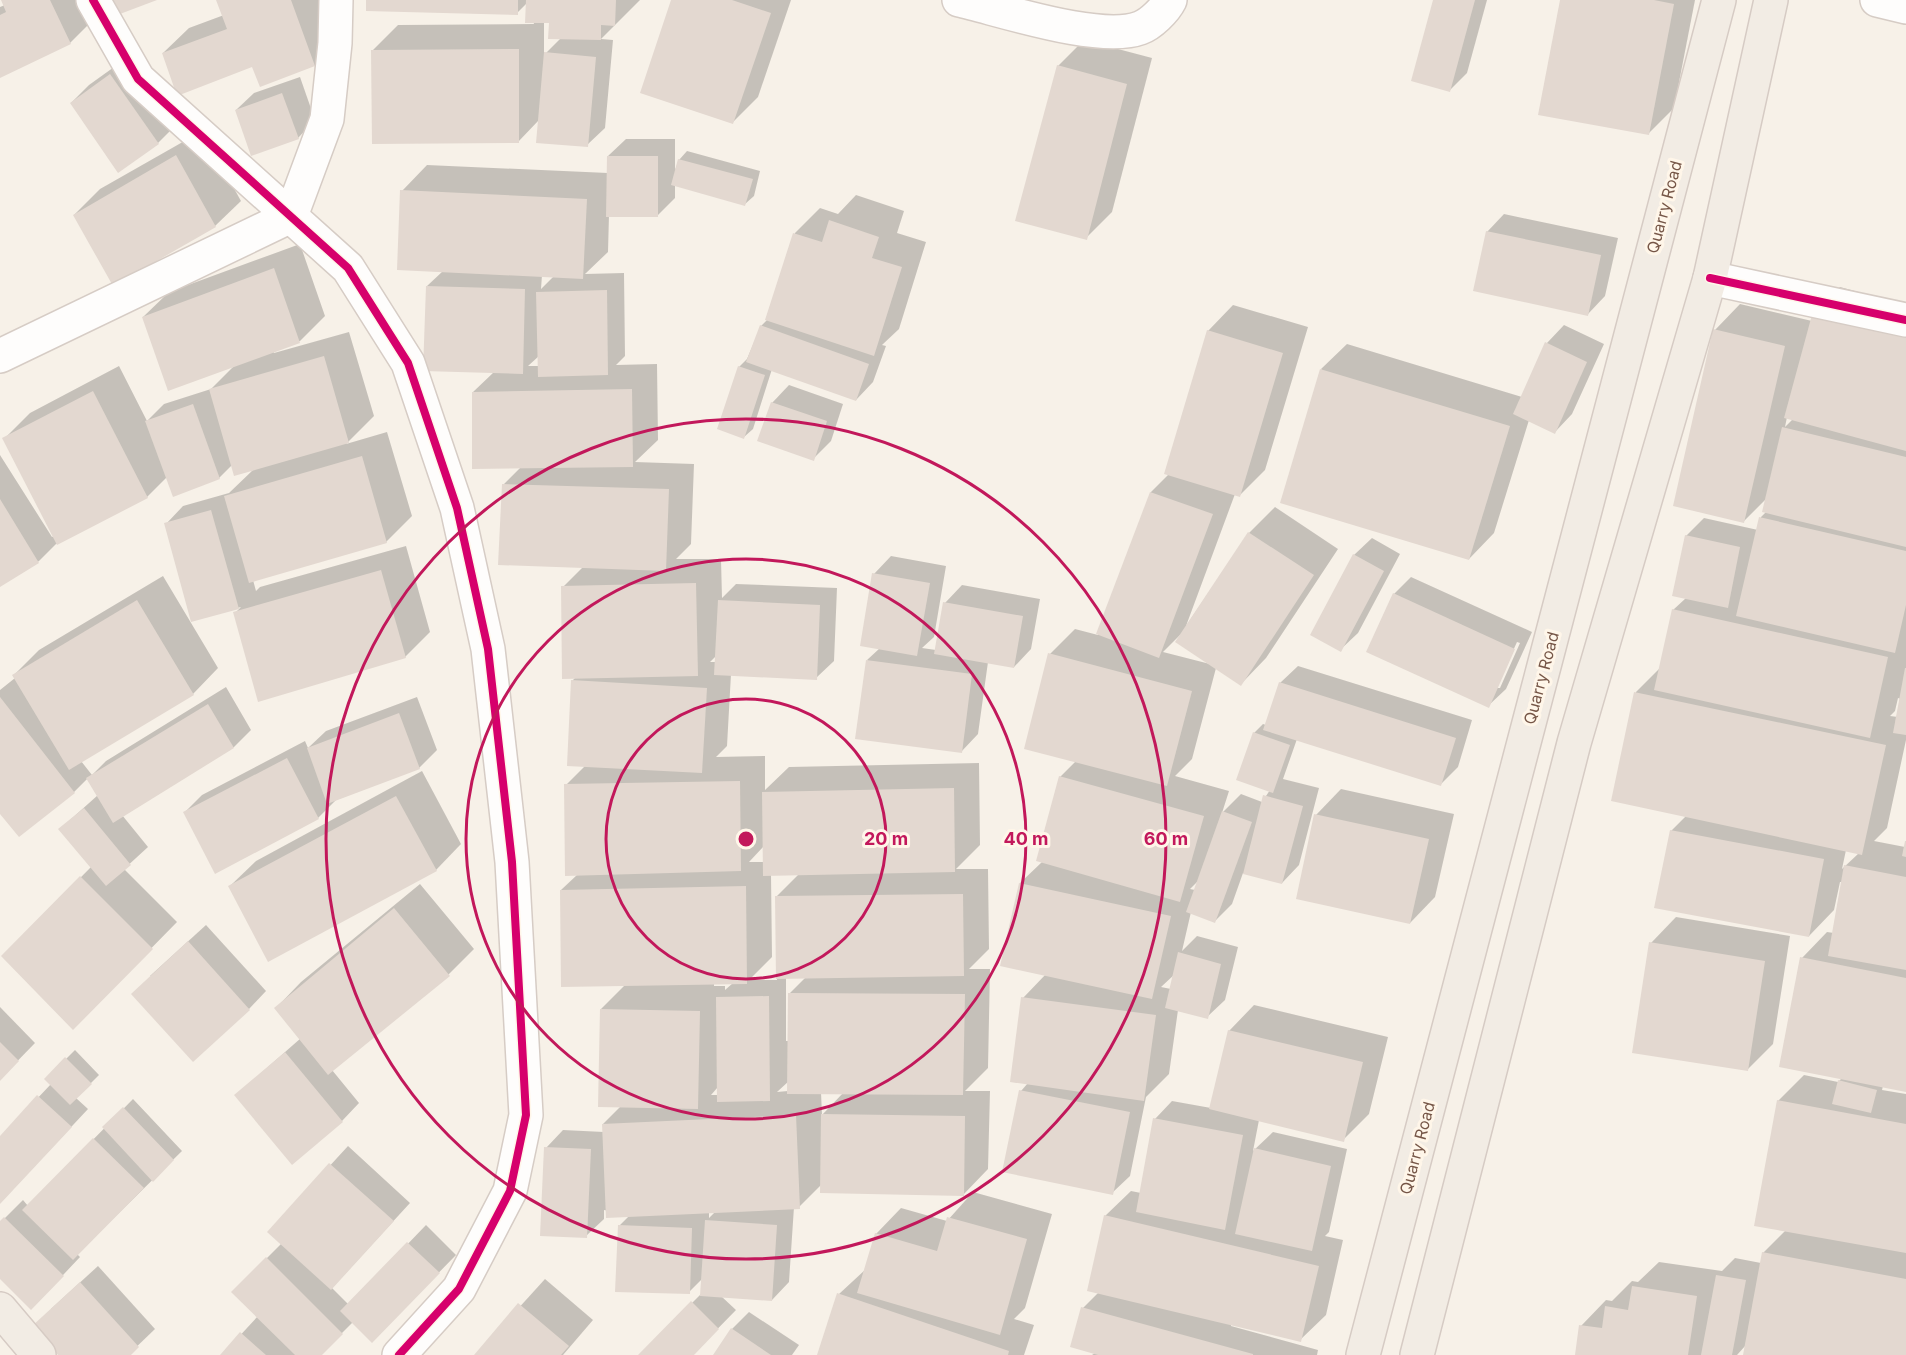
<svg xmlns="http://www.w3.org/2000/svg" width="1906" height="1355" font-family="Inter,sans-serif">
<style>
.shadow{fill:#0003;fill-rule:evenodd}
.building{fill:#e3d8d0}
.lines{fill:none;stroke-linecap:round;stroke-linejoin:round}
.minor-casing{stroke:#d6ccc5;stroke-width:36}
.major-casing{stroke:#d6cbc4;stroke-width:36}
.minor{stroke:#fefdfc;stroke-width:33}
.major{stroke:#f2ece4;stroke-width:33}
.cycleway-casing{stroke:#fff6e9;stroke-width:11}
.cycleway{stroke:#d6006c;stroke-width:8}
.ring{fill:none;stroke:#c2185b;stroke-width:3}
.labels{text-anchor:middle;stroke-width:6;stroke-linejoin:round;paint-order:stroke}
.street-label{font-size:16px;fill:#765647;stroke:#fff6e9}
.centre{fill:#c2185b;stroke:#fff6e9;stroke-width:3}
.ring-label{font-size:18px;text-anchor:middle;font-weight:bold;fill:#c2185b;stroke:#fff6e9;stroke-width:6;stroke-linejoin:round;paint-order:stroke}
</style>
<rect width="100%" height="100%" fill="#f7f1e8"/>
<!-- shadow -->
<g class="shadow">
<polygon points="2,0 76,0 88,25 70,43 0,77 0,7 5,5"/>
<polygon points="218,0 326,0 340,39 315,65 261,85 253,66 163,53 189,28 224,15"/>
<path d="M368,0H640L601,39L613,40L605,128L587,145L539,120L518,142L372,51L398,25L534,24L527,3L517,13ZM544,22H551L561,38L544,55Z"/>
<polygon points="672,0 791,0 758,97 733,122"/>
<polygon points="1434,0 1487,0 1467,73 1450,90"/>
<polygon points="1561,0 1695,0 1674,108 1649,133"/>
<polygon points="1084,40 1152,58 1112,212 1086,238 1058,66"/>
<polygon points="128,57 175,126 158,143 71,103 89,85"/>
<polygon points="300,77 315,120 298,138 236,110 254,93"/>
<polygon points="202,131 241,201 215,226 74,215 100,189"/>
<path d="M626,139H675V170L679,160L687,151L760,171L754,196L745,204L675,185V198L657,216L609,215L608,252L585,274L624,273L625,356L616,365L657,364L658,440L635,462L694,464L691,544L676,559H721L722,598L736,584L837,588L834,661L816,678L731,674L727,746L716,757L765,756V790L789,767L979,763L980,845L956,869H988L989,949L969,969H990L988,1068L965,1091H990L988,1169L963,1195L821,1185L799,1207H794L789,1282L772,1300L721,1296L736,1310L692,1355H640L702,1293L703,1278L689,1292L619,1226L630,1215L604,1210V1219L586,1236L546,1148L563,1130L604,1132L603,1124L621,1106L601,1009L626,984L561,890L578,874L566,785L585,766L572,681L576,677L563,587L583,567L503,485L521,467L473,392L494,372L427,286L443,271L402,191L427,165L608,173V156ZM542,275L554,276L541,289ZM539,356V366H528ZM716,656V662H710ZM764,846V862H749ZM771,874H799L776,897L777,980H749L772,957ZM786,977H806L790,993L789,1041H786ZM714,983H733L725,990V986H714ZM789,1081L788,1091L777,1092ZM718,1087V1095H711ZM821,1092H844L822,1115ZM709,1211H716L709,1218Z"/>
<polygon points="856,195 904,211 897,233 926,242 899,329 882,345 886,346 873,382 856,400 772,369 753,429 744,437 739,367 747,359 761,326 767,320 795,233 820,208 838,214"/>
<polygon points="1504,214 1618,238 1605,296 1588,314 1487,232"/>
<polygon points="300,244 325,316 300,341 273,351 274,353 349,332 374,416 346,444 387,432 412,516 386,542 253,580 256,591 260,587 406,546 430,632 405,657 235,613 241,607 193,620 166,524 183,506 229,493 254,469 232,465 219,478 167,477 147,497 56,544 39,561 0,586 0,455 52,537 54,536 4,439 30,413 119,366 147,421 164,404 211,389 236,364 143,317 169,292"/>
<path d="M1840,287L1906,305V740L1887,828L1874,841L1905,847L1906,843V1091L1883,1086L1882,1090L1906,1094V1355H1745L1746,1345L1737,1355H1576L1581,1326L1606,1300L1612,1301L1632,1281L1638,1282L1659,1262L1722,1271L1735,1258L1761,1263L1763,1253L1786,1230L1778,1101L1804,1075L1838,1082L1842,1078L1802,958L1827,932L1834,933L1843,882H1840L1834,910L1809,936L1671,831L1686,816L1613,800L1636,692L1661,667L1673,610L1686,598V536L1704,518L1758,530L1761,517L1767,511V498L1744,521L1715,330L1740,304L1812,321L1814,312ZM1787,417L1793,419L1785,427ZM1898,698L1901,699L1898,717L1890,716L1895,711ZM1846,850L1859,853L1842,869Z"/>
<path d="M1233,305L1308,327L1265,470L1239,496L1235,494L1186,626L1249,533L1275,507L1338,549L1266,658L1241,684L1216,668L1192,759L1175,776L1229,791L1222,813L1241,794L1262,802L1270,790L1254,733L1263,724L1266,725L1280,683L1298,666L1472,720L1458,767L1441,784L1297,739L1283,779L1319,788L1299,865L1282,883L1243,873L1232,904L1215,921L1191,912L1182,951L1197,936L1238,947L1225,1000L1207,1017L1178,1010L1169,1074L1146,1097L1130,1176L1112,1193L1021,1091L1028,1083L1023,998L1046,974L1020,883L1042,862L1060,777L1076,761L1050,654L1075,629L1098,635L1151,492L1169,474L1208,331ZM1180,635L1210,664L1163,652ZM1199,880L1195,890L1190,889ZM1175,974L1171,989L1161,987Z"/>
<polygon points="1564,325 1604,344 1572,414 1555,432 1529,420 1494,533 1469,559 1321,369 1347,344 1522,397 1547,343"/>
<polygon points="789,385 843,404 831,441 813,459 772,403"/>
<polygon points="1372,538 1400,554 1358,633 1340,650 1354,555"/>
<polygon points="891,556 946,566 934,637 922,648 936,650 945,603 962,585 1040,599 1031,649 1014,667 988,662 978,734 961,752 867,660 880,648 874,574"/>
<polygon points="163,576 218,668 193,694 81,761 92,775 106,761 226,687 251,730 234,747 122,815 148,847 124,869 177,922 73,1028 3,956 91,867 60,829 98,795 88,778 74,792 0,811 0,690 15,678 14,675 39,650"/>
<path d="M1411,577L1532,632L1506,689L1488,706L1394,594ZM1517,642L1520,643L1500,688H1496Z"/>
<polygon points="417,697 437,750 419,768 336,800 318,818 216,872 185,812 202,795 305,741 308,748 326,731"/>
<polygon points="422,771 461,844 436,870 230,886 256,861"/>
<polygon points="1341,789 1454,814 1435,897 1410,923 1316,815"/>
<polygon points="420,884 474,949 448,975 332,1070 359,1103 342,1121 236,1095 301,1038 276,1008 301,982"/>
<polygon points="1676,917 1790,936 1773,1044 1748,1069 1651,943"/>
<polygon points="206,925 266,991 249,1009 150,976"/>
<polygon points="1254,1005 1388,1037 1369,1114 1343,1140 1259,1120 1253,1151 1273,1132 1347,1149 1329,1232 1325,1236 1343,1240 1326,1315 1300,1340 1231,1324 1231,1326 1318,1350 1317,1355 1092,1355 1095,1353 1083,1308 1099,1292 1105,1216 1131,1191 1141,1193 1155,1119 1172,1101 1211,1108 1229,1031"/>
<polygon points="0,1007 35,1043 0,1079"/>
<polygon points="75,1050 99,1075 76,1098 88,1109 0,1203 0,1138 51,1084 46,1079"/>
<polygon points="133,1099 182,1151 77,1254 80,1257 48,1291 0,1277 0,1223 23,1200 28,1206"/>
<polygon points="348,1146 410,1203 332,1288 349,1305 426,1225 456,1255 372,1341 353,1322 320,1355 222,1355 258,1316 233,1292 282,1243 269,1232"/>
<polygon points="973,1192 1052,1214 1025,1308 1014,1319 1034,1325 1024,1355 818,1355 839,1294 866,1269 876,1234 901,1208 947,1221"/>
<polygon points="98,1266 155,1329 128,1355 60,1355 51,1309"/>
<polygon points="545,1279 593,1320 563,1355 476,1355"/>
<polygon points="749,1312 799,1345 792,1355 715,1355 732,1329"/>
</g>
<!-- building -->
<g class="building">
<polygon points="1,0 50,0 71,44 0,78 0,15 6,12"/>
<polygon points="106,0 157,0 112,17"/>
<polygon points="216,0 291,0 315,66 260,87 252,67 177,96 162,53 227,29"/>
<polygon points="366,0 518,0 518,15 366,11"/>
<polygon points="526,0 616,0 615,26 601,25 601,40 548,39 549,23 525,23"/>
<polygon points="671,0 732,0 771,13 733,124 640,93"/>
<polygon points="1433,0 1475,0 1450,92 1411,81"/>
<polygon points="1560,0 1654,0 1674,4 1649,135 1538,115"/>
<polygon points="519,49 519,143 372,144 371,50"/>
<polygon points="544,52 596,57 588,147 536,143"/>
<polygon points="1057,65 1127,84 1087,240 1015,221"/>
<polygon points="110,74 159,144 118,173 70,103"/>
<polygon points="282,93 299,139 251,156 235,110"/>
<polygon points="176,155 216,227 113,286 73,215"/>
<polygon points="607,156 658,156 658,217 606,217"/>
<polygon points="678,159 753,179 745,206 671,185"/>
<polygon points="400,190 587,199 583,279 397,270"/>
<polygon points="829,220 879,237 872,258 902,267 874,356 765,320 793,233 822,242"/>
<polygon points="1486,231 1601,255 1588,316 1473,291"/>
<polygon points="274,268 300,343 168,391 142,317"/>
<polygon points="426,286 525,289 523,374 423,371"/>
<polygon points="607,290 608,375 538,377 536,292"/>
<polygon points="1813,311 1906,337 1906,451 1784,418"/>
<polygon points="760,325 869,364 856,401 746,362"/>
<polygon points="1713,329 1785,346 1744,523 1673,506"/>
<polygon points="1207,330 1283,353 1240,497 1164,474"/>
<polygon points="1545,342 1587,362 1555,434 1513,414"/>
<polygon points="324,356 349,443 234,476 209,389"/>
<polygon points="738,366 765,375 744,439 717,429"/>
<polygon points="1320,369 1510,426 1469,560 1280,503"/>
<polygon points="632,389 633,467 472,469 472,392"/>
<polygon points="93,391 148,498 57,545 2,438"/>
<polygon points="771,402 827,421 814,461 757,441"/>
<polygon points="193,404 220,479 173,497 145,421"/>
<polygon points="1782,427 1906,457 1906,547 1762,512"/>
<polygon points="362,456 387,543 249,583 224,496"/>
<polygon points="502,484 669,489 666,571 498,565"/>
<polygon points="1150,492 1213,514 1159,658 1096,634"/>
<polygon points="0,499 39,563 0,587"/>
<polygon points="211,510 239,609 191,622 164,523"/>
<polygon points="1759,517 1906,551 1906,605 1895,653 1736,616"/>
<polygon points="1248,532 1314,575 1241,686 1175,642"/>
<polygon points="1685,535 1740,547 1728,608 1672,596"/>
<polygon points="1353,554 1384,571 1341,652 1310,635"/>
<polygon points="381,570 406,658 258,702 233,612"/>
<polygon points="872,573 930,583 917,656 860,646"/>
<polygon points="696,583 698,676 562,679 561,586"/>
<polygon points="1393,593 1515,649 1489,708 1366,652"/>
<polygon points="137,600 194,695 69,770 12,675"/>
<polygon points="718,600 820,605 817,680 714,675"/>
<polygon points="943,602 1023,616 1014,668 934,654"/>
<polygon points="1672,609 1888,657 1870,738 1654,690"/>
<polygon points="1048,653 1192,691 1167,786 1024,749"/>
<polygon points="866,660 972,674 962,753 855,739"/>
<polygon points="1905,668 1906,668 1906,735 1893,733"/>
<polygon points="571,680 707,688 702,773 567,766"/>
<polygon points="1279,682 1456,738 1441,786 1263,730"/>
<polygon points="1634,692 1886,745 1862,855 1611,801"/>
<polygon points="0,697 75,793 19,837 0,814"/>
<polygon points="208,704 234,748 113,823 86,778"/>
<polygon points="399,713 420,769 327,804 307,748"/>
<polygon points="1253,732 1290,745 1273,793 1236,780"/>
<polygon points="287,758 319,819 215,874 183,812"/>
<polygon points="1059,776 1204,816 1180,902 1036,861"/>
<polygon points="740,781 741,871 565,876 564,784"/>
<polygon points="954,788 955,872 763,876 762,792"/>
<polygon points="1263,795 1303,806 1282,884 1243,874"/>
<polygon points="396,796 437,871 268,962 228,886"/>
<polygon points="84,808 131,865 106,886 58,829"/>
<polygon points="1222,811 1252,822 1215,923 1186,912"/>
<polygon points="1314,814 1429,839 1410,924 1296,899"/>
<polygon points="1670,830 1824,859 1809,937 1654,908"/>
<polygon points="1905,841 1906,841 1906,857 1902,856"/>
<polygon points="1844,865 1906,877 1906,970 1828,956"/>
<polygon points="80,876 153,949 73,1030 1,956"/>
<polygon points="1019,883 1171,916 1152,999 1000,966"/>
<polygon points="746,886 747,984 561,987 560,890"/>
<polygon points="963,894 964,976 776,979 775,896"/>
<polygon points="394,908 450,976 328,1075 274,1008"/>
<polygon points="188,941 250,1010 193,1062 131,994"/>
<polygon points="1649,942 1765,961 1748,1071 1632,1053"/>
<polygon points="1178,952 1221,964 1208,1019 1165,1008"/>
<polygon points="1800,957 1906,978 1906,1092 1779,1067"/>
<polygon points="788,993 965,994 963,1095 787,1094"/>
<polygon points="769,996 770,1101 717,1102 716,997"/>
<polygon points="1021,997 1156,1015 1144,1101 1010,1082"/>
<polygon points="600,1009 700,1011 698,1109 598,1107"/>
<polygon points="1228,1030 1363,1062 1344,1142 1209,1109"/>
<polygon points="0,1042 19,1061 0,1081"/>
<polygon points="285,1052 343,1122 292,1165 234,1095"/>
<polygon points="65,1057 92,1084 70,1105 44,1079"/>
<polygon points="1838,1080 1877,1090 1871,1113 1832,1104"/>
<polygon points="1019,1090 1130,1112 1113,1195 1002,1172"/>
<polygon points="37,1095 72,1127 0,1204 0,1136"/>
<polygon points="1777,1100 1906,1124 1906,1253 1754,1226"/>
<polygon points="123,1107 174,1160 153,1182 102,1127"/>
<polygon points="821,1114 965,1116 964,1196 820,1193"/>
<polygon points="796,1115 800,1209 606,1218 602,1124"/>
<polygon points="1153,1118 1243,1135 1225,1230 1136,1212"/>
<polygon points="93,1138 144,1188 73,1260 22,1210"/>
<polygon points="544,1147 591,1149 587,1238 540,1236"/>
<polygon points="1254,1148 1331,1166 1312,1251 1235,1234"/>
<polygon points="329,1163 394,1221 331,1290 267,1232"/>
<polygon points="1104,1215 1319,1266 1301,1342 1087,1291"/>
<polygon points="4,1217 64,1276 31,1310 0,1279 0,1221"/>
<polygon points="947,1217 1027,1239 1000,1335 857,1293 875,1233 937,1251"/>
<polygon points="705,1220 777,1225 772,1301 700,1296"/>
<polygon points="618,1225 692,1228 690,1294 615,1292"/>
<polygon points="407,1242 440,1273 372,1343 340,1311"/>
<polygon points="1762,1252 1906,1279 1906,1355 1743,1355"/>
<polygon points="266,1257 343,1334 322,1355 295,1355 231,1292"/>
<polygon points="1716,1275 1746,1280 1732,1355 1701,1355"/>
<polygon points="80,1282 139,1347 131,1355 58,1355 31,1327"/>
<polygon points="1632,1286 1697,1296 1688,1355 1575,1355 1579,1325 1602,1328 1605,1306 1628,1310"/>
<polygon points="837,1293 1009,1351 1008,1355 817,1355"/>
<polygon points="691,1301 719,1329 694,1355 638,1355"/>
<polygon points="518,1303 569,1346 561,1355 474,1355"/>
<polygon points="1081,1307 1253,1354 1253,1355 1098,1355 1070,1347"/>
<polygon points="731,1328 771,1355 713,1355"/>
<polygon points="240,1332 266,1355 220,1355"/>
</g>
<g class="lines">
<defs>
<g id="minor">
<polyline points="93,0 138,79 348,268 408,363 457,508 488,649 512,862 526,1115 510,1191 459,1289 399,1355"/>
<path d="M959,0C1002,10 1100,43 1140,28C1151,24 1165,10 1170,0"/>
<polyline points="1877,0 1906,7"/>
<polyline points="1710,278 1906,320"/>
<polyline points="0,356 291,216 327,119 335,43 336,0"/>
</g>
<g id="major">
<polyline points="0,1309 39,1355"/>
<polyline points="1363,1355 1719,0"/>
<polyline points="1417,1355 1574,743 1710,278 1771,0"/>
</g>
</defs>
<!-- minor casing -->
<use href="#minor" class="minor-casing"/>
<!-- major casing -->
<use href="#major" class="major-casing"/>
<!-- minor -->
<use href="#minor" class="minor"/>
<!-- major -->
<use href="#major" class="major"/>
<defs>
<g id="cycleway">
<polyline points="93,0 138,79 348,268 408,363 457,508 488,649 512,862 526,1115 510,1191 459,1289 399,1355"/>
<polyline points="1710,278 1906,320"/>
</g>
</defs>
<!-- cycleway casing -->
<use href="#cycleway" class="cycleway-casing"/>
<!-- cycleway -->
<use href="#cycleway" class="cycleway"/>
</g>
<!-- distance rings -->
<g class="ring">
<circle cx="746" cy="839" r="140"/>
<circle cx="746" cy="839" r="280"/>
<circle cx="746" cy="839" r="420"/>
</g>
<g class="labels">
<!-- street labels -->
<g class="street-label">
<text transform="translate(1664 207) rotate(-75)" y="6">Quarry Road</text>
<text transform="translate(1541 678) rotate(-75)" y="6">Quarry Road</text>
<text transform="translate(1417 1148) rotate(-75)" y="6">Quarry Road</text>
</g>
</g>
<circle cx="746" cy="839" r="9" class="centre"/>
<g class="ring-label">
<text x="886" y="845">20 m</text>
<text x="1026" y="845">40 m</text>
<text x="1166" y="845">60 m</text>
</g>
</svg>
